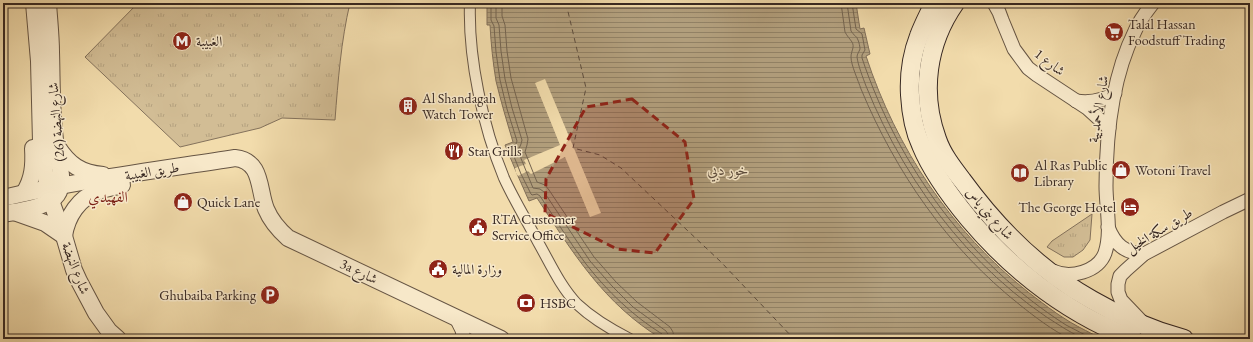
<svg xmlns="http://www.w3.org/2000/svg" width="1253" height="342" font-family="'EB Garamond',Amiri,serif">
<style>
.park{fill:url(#park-tufts);stroke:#84725c}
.water{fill:url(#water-rules);stroke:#816f59}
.pier{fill:#f2dcac}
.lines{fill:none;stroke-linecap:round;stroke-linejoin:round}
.shore{stroke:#746450;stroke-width:1}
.ferry{stroke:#5c4c3d;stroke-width:1;stroke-dasharray:5 4;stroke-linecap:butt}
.pedestrian-casing{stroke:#654;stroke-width:12}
.minor-casing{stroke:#654;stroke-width:15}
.tertiary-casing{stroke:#654;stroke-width:18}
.secondary-casing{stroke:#372822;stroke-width:20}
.pedestrian{stroke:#f7e8c9;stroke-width:10}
.minor{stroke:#f7e8c9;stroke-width:13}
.tertiary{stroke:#f7e8c9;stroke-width:16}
.secondary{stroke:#f7e8c9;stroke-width:18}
.marked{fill:#8f2418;fill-opacity:0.2;stroke:#8f2418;stroke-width:3;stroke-dasharray:8 5;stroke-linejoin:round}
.labels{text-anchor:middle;stroke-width:3;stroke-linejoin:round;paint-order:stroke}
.poi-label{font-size:14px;fill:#372822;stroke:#f7e8c9;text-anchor:start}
.street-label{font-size:14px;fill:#372822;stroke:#f7e8c9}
.water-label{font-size:15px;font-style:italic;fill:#5c4c3d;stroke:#f7e8c9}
.neighbourhood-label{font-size:15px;fill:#7a1f14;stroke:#f7e8c9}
</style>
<defs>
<pattern id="park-tufts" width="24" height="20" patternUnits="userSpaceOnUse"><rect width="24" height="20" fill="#d2bd95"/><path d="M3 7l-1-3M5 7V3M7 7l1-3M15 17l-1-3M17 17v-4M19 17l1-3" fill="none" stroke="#b5a280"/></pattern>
<pattern id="water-rules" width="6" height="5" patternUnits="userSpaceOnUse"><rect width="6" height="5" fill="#b29f7d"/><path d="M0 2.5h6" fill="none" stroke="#928266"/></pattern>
</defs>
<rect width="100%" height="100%" fill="#f2dcac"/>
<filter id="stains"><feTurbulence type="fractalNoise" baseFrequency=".005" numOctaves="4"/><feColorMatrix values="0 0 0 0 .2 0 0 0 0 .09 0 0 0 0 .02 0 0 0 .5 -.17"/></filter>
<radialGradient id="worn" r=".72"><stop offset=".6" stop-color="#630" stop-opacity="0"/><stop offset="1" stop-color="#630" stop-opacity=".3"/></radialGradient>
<!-- park -->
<g class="park">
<path d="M138,3H350C341,41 338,81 335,120L282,118L260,128L180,147L85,57Z"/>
<polygon points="1092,214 1090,240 1083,250 1073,257 1064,257 1047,247 1052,241"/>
</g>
<!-- water -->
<path class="water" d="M487,3H856L860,29L864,28L870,54L866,56C896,148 952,232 1028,292C1041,302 1055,313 1070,322C1080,328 1091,333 1102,339H662C604,304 573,253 537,198L529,201L518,176L505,145L513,142C507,122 501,102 496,81C493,63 491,44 490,25H487Z"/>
<!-- pier -->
<polygon class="pier" points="545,79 601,213 590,217 565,157 531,174 528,171 518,176 516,173 515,168 526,164 524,160 560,145 535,83"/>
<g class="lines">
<!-- shore -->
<g class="shore">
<path d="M491,3V20L494,26L496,52L500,80L507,109L517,141L516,144L512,147L511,149L521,174L531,194L532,195L537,194L540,196C555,218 569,242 586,264C607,291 633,316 662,334L663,339"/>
<polyline points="496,3 496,18 499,25 501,51 505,79 512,108 522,140 521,144 518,151 533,188 540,189 544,192 590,261 612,286 633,307 666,331 668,334 668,339"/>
<polyline points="502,3 502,16 505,25 507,51 511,78 528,139 527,145 525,152 537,182 545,185 549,190 594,257 616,282 637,302 670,327 673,332 674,339"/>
<path d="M841,3L845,32C847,36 850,39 852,42C855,47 851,51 851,57C851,65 858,80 861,89C896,173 948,248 1020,305C1035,317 1052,330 1070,339"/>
<path d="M847,3L851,31C853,35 857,36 858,40C859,42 860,47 860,49C859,52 857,54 857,57C858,65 863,78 866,86C908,190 983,286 1083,339"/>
<path d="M852,3L856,29L862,34L865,50L862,55V58C898,166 970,264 1066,325C1075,330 1084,334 1093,339"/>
</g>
<!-- ferry -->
<polyline class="ferry" points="566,3 586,88 573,148 600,155 621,168 721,262 794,339"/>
<defs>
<path id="pedestrian" d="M470,3C468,58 483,127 504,178C514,200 527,221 538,242C550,263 560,286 577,304C593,319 610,329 630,339"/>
<g id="minor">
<polyline points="994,3 999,12 1002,20 1014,49 1028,68 1037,75 1087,108 1109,128"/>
<path d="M1076,101C1091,103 1103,101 1115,93"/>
<path d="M1108,227C1115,245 1125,253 1144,254"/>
<path d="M1053,271C1070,279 1098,272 1105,253C1112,232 1106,208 1106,186C1106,136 1112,77 1135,31C1139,21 1146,12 1153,3"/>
<polyline points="456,318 462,330 464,339"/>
<polyline points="1142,322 1121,300 1118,292 1118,284 1120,276 1126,270 1144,254 1223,212 1250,199"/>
</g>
<g id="tertiary">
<polyline points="34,3 39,61 41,142 45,173 51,201 64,236 74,270 79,281 96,313 109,331 118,339"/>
<path d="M57,146C69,165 81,173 103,175"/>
<path d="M24,193C33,179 34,165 33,148"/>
<path d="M3,198C79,180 158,170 235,158C263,161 258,190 266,209C271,221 279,230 288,238L501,339"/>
<polyline points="14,212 45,223 64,236"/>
<path d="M3,214C18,211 48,208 57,195C66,182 58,161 56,147C51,116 52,84 51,52C51,36 49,19 48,3"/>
<path d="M64,236C67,216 79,198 98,191C106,188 115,187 122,185"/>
</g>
<g id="secondary">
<path d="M934,3C929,14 923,25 919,36C912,54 909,76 910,95C911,112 914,130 921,145C932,172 950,196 969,219C1013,271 1069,314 1133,339"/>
<path d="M955,3C927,43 920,93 937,139C942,154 952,167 962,180C997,228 1040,271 1092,300C1121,317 1152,330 1184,339"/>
</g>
</defs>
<!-- pedestrian casing -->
<use href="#pedestrian" class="pedestrian-casing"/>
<!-- minor casing -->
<use href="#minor" class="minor-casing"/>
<!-- tertiary casing -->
<use href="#tertiary" class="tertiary-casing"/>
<!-- secondary casing -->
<use href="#secondary" class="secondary-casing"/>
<!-- pedestrian -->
<use href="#pedestrian" class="pedestrian"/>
<!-- minor -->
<use href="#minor" class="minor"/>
<!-- tertiary -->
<use href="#tertiary" class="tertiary"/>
<!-- secondary -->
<use href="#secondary" class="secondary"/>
</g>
<!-- marked area -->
<path class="marked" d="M632,99L685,142L694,199L655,253L617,249L545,213L546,179L586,107Z"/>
<!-- icons -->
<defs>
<symbol id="supermarket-disc" viewBox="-11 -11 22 22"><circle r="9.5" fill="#8f2418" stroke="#f7e8c9"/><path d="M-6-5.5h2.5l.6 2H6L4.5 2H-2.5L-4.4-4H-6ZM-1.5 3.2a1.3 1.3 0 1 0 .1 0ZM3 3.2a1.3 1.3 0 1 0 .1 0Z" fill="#fff"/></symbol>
<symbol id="metro-disc" viewBox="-11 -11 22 22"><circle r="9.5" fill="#8f2418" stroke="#f7e8c9"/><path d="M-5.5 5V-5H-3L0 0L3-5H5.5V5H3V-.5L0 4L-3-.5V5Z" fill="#fff"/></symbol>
<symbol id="building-disc" viewBox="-11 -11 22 22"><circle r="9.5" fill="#8f2418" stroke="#f7e8c9"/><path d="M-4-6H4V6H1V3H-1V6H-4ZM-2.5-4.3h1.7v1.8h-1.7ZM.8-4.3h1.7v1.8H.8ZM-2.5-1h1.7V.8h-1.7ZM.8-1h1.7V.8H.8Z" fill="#fff"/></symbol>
<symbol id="restaurant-disc" viewBox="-11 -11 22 22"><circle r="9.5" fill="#8f2418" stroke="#f7e8c9"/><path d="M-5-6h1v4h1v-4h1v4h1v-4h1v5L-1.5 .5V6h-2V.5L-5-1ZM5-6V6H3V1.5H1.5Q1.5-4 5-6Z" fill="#fff"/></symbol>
<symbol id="shop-disc" viewBox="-11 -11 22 22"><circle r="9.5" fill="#8f2418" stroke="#f7e8c9"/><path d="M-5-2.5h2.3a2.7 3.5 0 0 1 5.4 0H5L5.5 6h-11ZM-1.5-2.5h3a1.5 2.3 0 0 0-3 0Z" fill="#fff"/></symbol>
<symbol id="library-disc" viewBox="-11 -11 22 22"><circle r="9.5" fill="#8f2418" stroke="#f7e8c9"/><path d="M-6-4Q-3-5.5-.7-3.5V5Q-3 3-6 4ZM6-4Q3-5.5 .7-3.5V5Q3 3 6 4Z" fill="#fff"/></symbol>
<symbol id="hotel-disc" viewBox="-11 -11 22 22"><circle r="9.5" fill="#8f2418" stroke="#f7e8c9"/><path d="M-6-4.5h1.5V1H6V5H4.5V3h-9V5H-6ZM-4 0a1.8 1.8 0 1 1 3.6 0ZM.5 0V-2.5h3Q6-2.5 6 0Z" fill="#fff"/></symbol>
<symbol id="civic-disc" viewBox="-11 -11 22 22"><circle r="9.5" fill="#8f2418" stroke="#f7e8c9"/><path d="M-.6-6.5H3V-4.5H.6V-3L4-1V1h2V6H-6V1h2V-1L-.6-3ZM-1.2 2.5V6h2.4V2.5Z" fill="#fff"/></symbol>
<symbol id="parking-disc" viewBox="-11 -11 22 22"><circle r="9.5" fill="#8f2418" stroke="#f7e8c9"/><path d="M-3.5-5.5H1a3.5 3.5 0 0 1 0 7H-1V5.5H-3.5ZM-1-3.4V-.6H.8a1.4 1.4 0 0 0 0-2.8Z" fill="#fff"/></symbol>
<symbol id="bank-disc" viewBox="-11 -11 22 22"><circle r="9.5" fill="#8f2418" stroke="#f7e8c9"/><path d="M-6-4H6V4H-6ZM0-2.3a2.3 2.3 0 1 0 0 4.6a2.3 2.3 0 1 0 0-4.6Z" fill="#fff"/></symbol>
</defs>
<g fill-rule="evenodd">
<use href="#supermarket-disc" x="1103" y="21" width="22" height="22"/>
<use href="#metro-disc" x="171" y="30" width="22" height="22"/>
<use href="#building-disc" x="397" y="95" width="22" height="22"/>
<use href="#restaurant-disc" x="443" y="140" width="22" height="22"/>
<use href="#shop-disc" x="1110" y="159" width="22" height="22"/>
<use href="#library-disc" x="1009" y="162" width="22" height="22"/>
<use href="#shop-disc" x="172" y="191" width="22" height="22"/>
<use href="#hotel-disc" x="1119" y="196" width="22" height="22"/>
<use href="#civic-disc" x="467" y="216" width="22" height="22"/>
<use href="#civic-disc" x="427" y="258" width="22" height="22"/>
<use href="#parking-disc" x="259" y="284" width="22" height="22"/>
<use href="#bank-disc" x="515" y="292" width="22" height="22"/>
</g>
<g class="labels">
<!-- poi labels -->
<g class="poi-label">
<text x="1128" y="29">Talal Hassan<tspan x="1128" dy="16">Foodstuff Trading</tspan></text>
<text x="196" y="46">الغبيبة</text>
<text x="422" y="103">Al Shandagah<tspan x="422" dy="16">Watch Tower</tspan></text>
<text x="468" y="156">Star Grills</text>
<text x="1034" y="170">Al Ras Public<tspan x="1034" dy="16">Library</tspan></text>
<text x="1135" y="175">Wotoni Travel</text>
<text x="197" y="207">Quick Lane</text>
<text x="1116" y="212" text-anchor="end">The George Hotel</text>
<text x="492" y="224">RTA Customer<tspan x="492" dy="16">Service Office</tspan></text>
<text x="452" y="274">وزارة المالية</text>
<text x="256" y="300" text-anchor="end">Ghubaiba Parking</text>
<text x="540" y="308">HSBC</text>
</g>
<!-- street labels -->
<g class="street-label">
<text transform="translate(1050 62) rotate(38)" y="5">شارع 1</text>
<text transform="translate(1098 109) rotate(-81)" y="5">شارع الأحمديية</text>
<text transform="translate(56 122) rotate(-95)" y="5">شارع النهضة (26)</text>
<text transform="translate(152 171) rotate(-9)" y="5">طريق الغبيبة</text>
<text transform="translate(990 213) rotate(49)" y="5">شارع بني ياس</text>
<text transform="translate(1159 230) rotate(-31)" y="5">طريق سكة الخيل</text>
<text transform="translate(76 268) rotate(69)" y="5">شارع النهضة</text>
<text transform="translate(359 271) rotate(26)" y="5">3a شارع</text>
</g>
<!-- water labels -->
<g class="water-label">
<text x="728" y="175">خور دبي</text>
</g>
<!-- neighbourhood labels -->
<g class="neighbourhood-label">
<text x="108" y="202">الفهيدي</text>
</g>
</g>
<!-- margin -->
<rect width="1253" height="342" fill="none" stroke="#f2dcac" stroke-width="16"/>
<rect x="4" y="4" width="1245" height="334" fill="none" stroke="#372822" stroke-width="2"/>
<rect x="8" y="8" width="1237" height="326" fill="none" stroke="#372822"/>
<rect width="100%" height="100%" filter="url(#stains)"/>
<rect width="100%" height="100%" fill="url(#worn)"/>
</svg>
